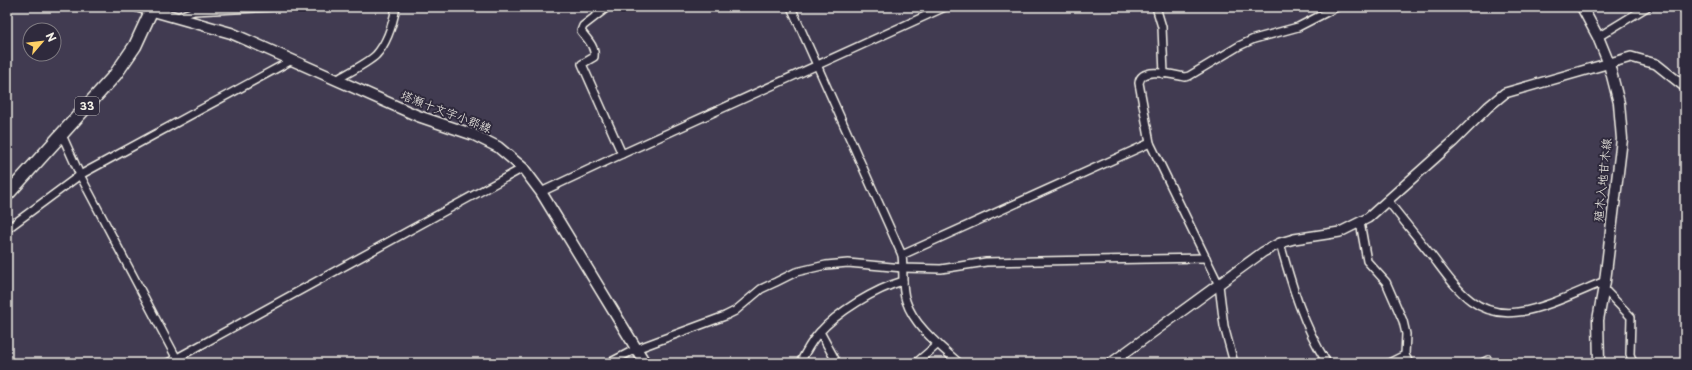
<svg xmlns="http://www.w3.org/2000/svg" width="1692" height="370" font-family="'Playpen Sans','Klee One',sans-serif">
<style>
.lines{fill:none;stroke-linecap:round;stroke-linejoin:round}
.minor-casing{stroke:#f4f1e8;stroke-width:10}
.tertiary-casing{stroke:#f4f1e8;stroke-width:12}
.secondary-casing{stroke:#f4f1e8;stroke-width:13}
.primary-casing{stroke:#f4f1e8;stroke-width:15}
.minor{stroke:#2f2a3d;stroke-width:7}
.tertiary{stroke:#2f2a3d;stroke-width:9}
.secondary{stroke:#2f2a3d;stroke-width:10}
.primary{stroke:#2f2a3d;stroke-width:12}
.labels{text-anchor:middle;stroke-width:4;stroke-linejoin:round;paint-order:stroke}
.shield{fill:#2f2a3d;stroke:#b9b5b5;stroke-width:1}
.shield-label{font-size:11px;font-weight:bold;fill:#f4f1e8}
.street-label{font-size:12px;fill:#f4f1e8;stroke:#2f2a3d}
</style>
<rect width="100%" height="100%" fill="#413b51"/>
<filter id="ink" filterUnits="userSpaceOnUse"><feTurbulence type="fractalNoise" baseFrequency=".025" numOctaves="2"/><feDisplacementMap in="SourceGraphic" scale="8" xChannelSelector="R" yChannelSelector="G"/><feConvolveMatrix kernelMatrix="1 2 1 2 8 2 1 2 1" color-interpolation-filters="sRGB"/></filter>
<g filter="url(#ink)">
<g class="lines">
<defs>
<g id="minor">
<path d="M604,7L605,9L583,26L581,31C586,38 596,47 594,57L582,64L622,154"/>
<path d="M791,7L902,255C904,270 901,287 906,301C914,326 940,346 959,363"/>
<polyline points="1156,7 1162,27 1164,74"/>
<polyline points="177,17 194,11 274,7"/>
<polyline points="1598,37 1647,7"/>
<path d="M336,80C346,74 368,63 376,55C387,43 393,23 396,7"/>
<polyline points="62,135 80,175 179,363"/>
<polyline points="541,192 622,154 945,7"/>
<path d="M1388,201C1402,219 1417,237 1432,256C1455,286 1474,318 1518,312C1544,309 1580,291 1605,281"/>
<polyline points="1360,222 1367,261 1386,282 1403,321 1406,334 1405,355 1409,363"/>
<polyline points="7,229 80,175 292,60"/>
<path d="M1280,243C1292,286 1303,325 1327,363"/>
<polyline points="902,255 1150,143"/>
<polyline points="1603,288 1631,317 1630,354 1633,363"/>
<polyline points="820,332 837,363"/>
<polyline points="168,363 523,168"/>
<polyline points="609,363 636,349 725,316 735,311 761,289 776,282 796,272 826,265 848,263 903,268 941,269 986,262 1206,258"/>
<path d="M800,363C805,353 810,343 818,334C837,312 875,289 903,281"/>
<polyline points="916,363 938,344"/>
<path d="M1234,363L1224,326L1219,285L1150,143L1139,83C1141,66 1173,75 1185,77L1189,76L1239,46L1254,39L1298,27L1337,7"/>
<polyline points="1389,363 1405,355"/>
<polyline points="1482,363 1488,360"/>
</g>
<polyline id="tertiary" points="1111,363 1263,252 1280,243 1294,239 1340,232 1368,218 1453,142 1488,107 1505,93 1631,57 1656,64 1685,87"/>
<g id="secondary">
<polyline points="139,7 231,33 418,116 474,135 498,147 523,168 541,192 645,363"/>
<polyline points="1582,7 1598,37 1609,64 1619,103 1622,139 1605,281 1598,320 1599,363"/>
</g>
<polyline id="primary" points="7,195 115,75 135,46 153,7"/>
</defs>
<!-- minor casing -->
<use href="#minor" class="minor-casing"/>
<!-- tertiary casing -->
<use href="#tertiary" class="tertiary-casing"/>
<!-- secondary casing -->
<use href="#secondary" class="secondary-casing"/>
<!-- primary casing -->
<use href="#primary" class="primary-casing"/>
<!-- minor -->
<use href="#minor" class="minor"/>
<!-- tertiary -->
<use href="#tertiary" class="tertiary"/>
<!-- secondary -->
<use href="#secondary" class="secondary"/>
<!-- primary -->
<use href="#primary" class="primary"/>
</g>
</g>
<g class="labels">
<!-- shield labels -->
<rect class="shield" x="75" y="97" width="24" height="18" rx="3"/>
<g class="shield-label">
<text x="87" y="110">33</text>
</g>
<!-- street labels -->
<g class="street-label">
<text transform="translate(446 112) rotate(21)" y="4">塔瀬十文字小郡線</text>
<text transform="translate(1603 180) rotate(-84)" y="4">殖木入地甘木線</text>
</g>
</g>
<!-- margin -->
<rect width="1692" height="370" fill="none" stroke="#2f2a3d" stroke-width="24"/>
<rect x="12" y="12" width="1668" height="346" fill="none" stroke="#f4f1e8" stroke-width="1.5" filter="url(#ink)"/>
<!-- north arrow -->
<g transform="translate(42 42) rotate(62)"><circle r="19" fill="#2f2a3d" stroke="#7e7a81"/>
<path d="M0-3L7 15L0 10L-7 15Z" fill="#ffd166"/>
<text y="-6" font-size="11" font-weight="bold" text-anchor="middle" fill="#f4f1e8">N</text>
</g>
</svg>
